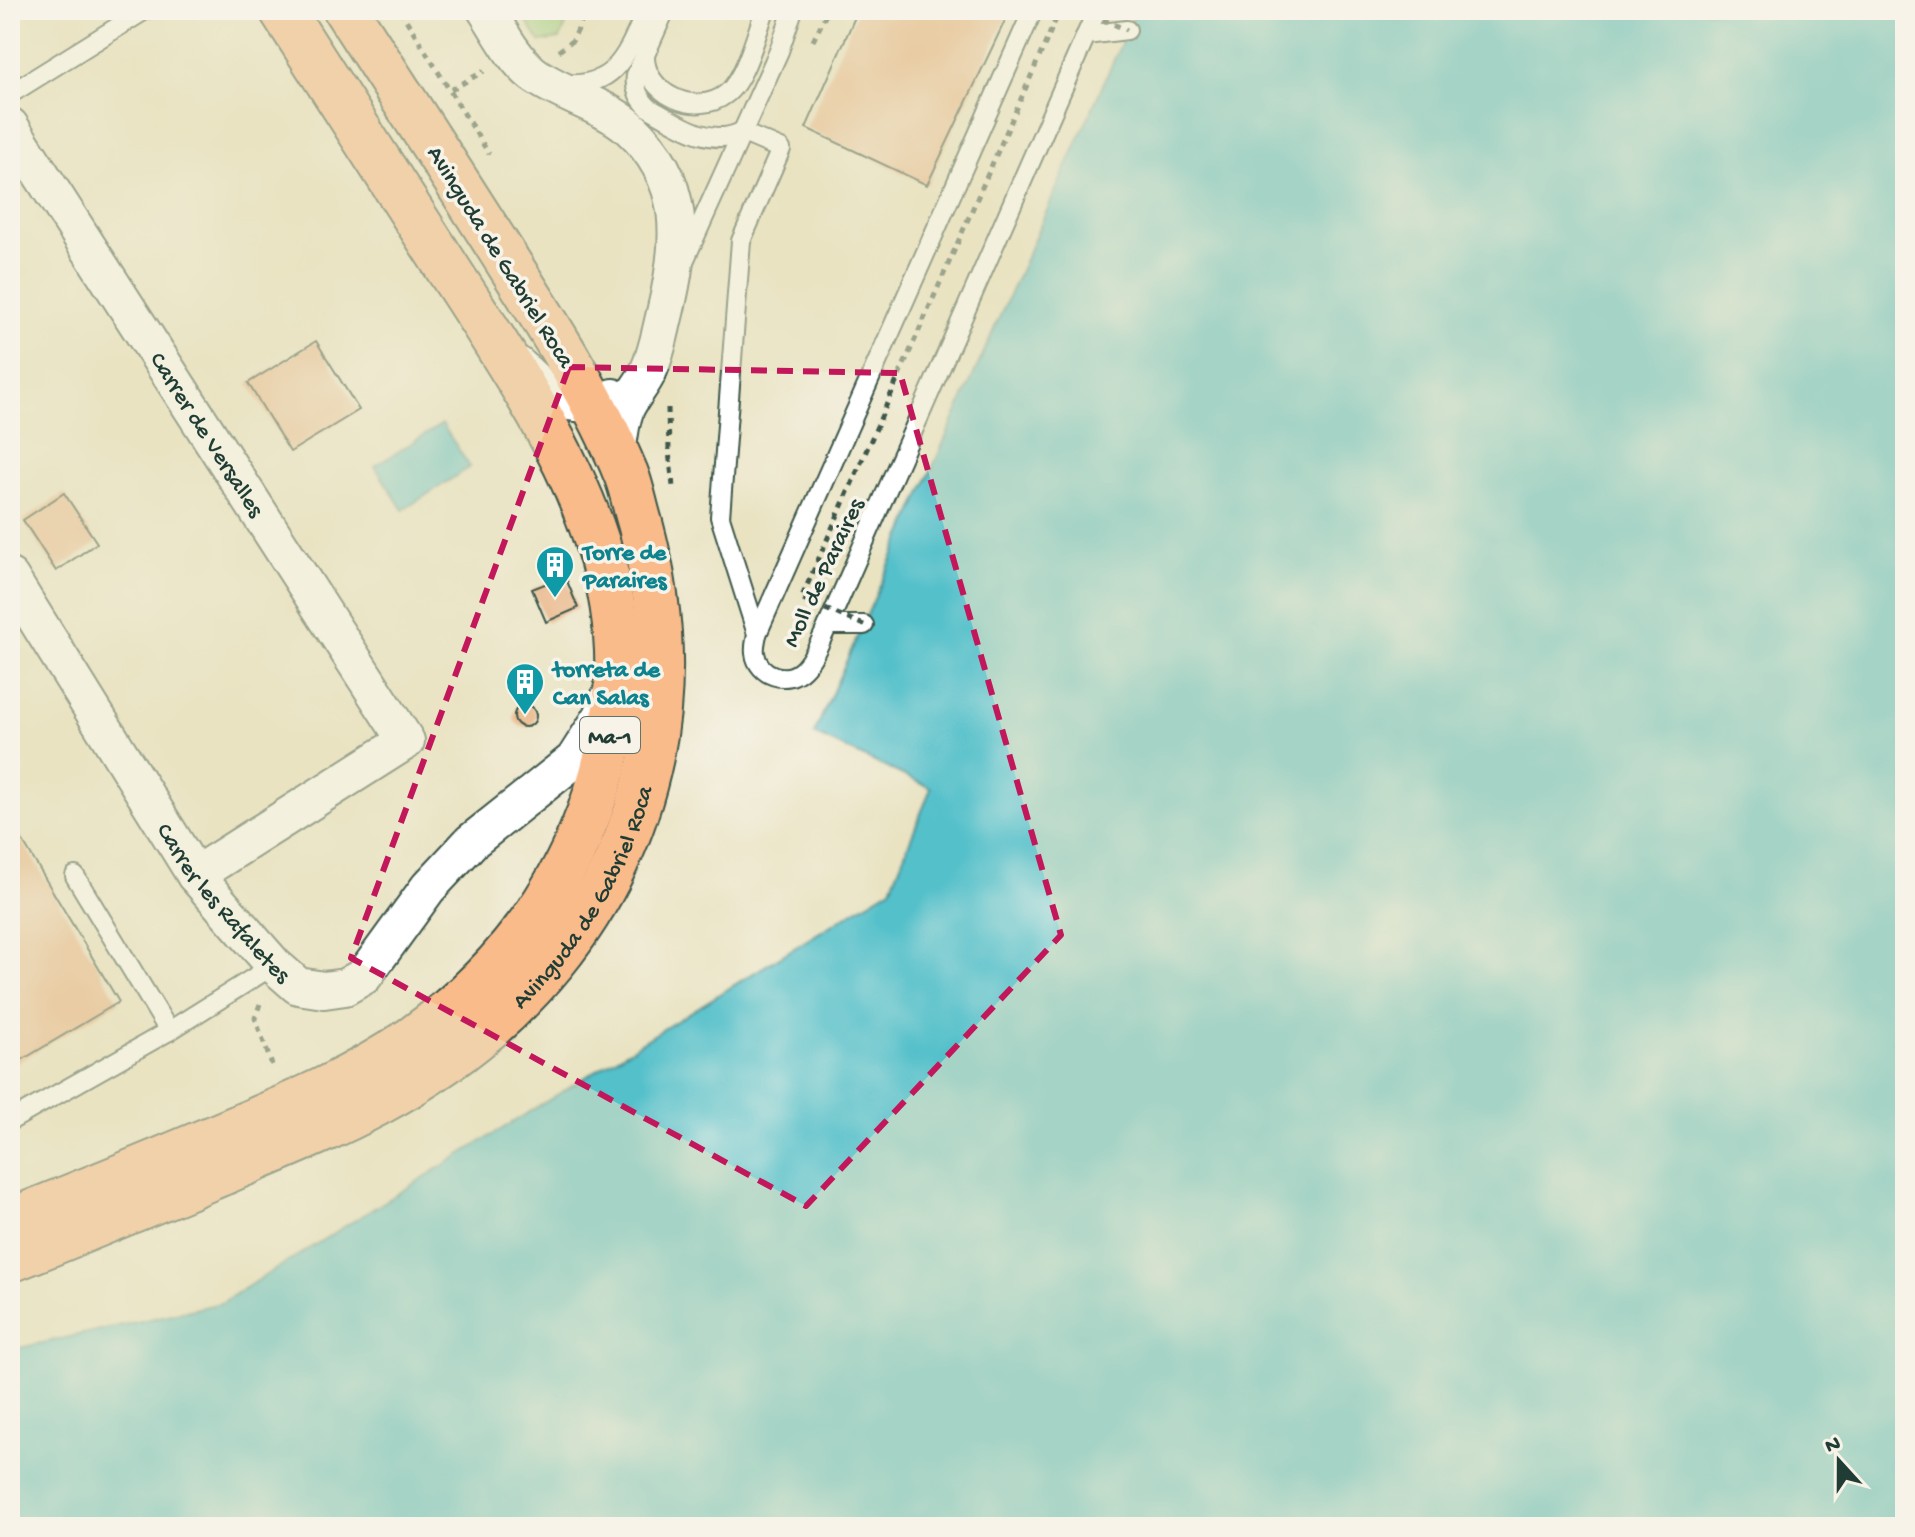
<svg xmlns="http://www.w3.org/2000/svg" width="1915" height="1537" font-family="'Gochi Hand',sans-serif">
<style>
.green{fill:#98cd7e;stroke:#5c8559;stroke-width:2}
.water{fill:#53c0ca;stroke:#397e7f;stroke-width:2}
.building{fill:#e8af7d}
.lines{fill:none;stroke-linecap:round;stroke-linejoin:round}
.service-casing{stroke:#3d5649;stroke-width:22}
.minor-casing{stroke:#3d5649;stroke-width:40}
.trunk-casing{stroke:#3d5649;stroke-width:48}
.path{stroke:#3d5649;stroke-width:5;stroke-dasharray:6 6;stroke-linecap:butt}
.service{stroke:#fff;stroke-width:18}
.minor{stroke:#fff;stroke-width:36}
.trunk{stroke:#fabb8b;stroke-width:44}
.path-bridge{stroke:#3d5649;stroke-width:5;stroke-dasharray:6 6;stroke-linecap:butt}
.marked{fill:none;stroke:#c2185b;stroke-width:6;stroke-dasharray:16 10;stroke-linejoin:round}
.labels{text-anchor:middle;stroke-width:7;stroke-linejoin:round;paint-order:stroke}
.shield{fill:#f7f3e8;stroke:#60746a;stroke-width:2}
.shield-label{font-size:22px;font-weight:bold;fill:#1f3d34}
.street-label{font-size:24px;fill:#1f3d34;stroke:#f7f3e8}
.culture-label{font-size:24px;font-weight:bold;fill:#0d838f;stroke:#f7f3e8;text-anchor:start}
</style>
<rect width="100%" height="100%" fill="#f7f3e8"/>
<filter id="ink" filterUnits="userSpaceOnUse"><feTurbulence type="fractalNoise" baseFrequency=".0125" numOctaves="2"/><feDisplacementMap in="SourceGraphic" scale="16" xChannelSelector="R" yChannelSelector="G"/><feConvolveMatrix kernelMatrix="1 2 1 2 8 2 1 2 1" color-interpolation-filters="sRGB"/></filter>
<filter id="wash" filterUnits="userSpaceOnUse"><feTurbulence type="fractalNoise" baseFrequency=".006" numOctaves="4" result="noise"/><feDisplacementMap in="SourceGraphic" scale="32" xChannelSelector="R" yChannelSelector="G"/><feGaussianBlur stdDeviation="1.8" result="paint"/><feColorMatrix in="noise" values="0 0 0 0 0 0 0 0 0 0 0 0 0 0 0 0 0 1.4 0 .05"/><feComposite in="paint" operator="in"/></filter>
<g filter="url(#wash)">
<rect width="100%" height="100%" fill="#e9e3c2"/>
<!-- green -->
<polygon class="green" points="519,10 572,10 560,39 540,42"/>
<!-- water -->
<g class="water">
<polygon points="1136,10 1905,10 1905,1527 10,1527 10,1350 221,1303 891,888 931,788 814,734"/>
<polygon points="442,424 470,467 403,510 375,466"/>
</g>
<g id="blocks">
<!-- building -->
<g class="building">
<polygon points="858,10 1010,10 927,185 806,128"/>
<polygon points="316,341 359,410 290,452 248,383"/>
<polygon points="64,493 97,543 56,571 23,520"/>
<polygon points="565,576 578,608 546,622 532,589"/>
<circle cx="525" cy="716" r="11"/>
<polygon points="10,820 119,1002 10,1067"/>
</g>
</g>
</g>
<g filter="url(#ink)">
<use href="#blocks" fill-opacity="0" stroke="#3d5649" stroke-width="2"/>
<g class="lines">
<defs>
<g id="service">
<path d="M665,10L636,75C634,89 639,98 649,108C677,123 709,148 741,132L781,149L741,241L720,517L757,634C756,640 754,647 755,653C758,676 787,685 803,669C815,657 821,639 828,625L1097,10"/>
<polyline points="1086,35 1127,30"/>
<path d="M645,54C643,93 696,118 726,94C745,80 757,32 765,10"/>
<path d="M565,84C618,88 628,50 647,10"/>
<polyline points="10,94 145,10"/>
<polyline points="685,259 779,51 793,10"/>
<polyline points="828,625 864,625"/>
<polyline points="757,634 1033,10"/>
<polyline points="75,876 169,1031 274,965"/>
<polyline points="10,1121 169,1031"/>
</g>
<g id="minor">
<path d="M486,10C500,31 513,58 533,74C560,94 604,105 629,127C688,181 682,243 665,313C660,333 657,353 648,372C642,385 632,395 626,408C620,423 619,440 617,456"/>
<path id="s1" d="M10,126L406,741L195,875"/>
<path d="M518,365C549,395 567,414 613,397"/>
<path id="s2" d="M10,577L195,875L274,965L298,986L324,990L345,987L364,976L428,888L471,842L574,760L602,716L609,698"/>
</g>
<g id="trunk">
<path d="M10,1221C78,1194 147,1166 215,1137C282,1109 352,1081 412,1039C488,985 545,918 581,833C676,610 568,454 450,272C394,185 338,97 282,10"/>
<path id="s3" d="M10,1260C83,1231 157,1200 229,1170C279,1149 329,1129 376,1104C516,1030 618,914 651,757C667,679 661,600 640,523C635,507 632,489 626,474C596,401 553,333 511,267C457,181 401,96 346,10"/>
</g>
</defs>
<!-- service casing -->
<use href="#service" class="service-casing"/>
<!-- minor casing -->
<use href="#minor" class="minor-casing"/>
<!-- trunk casing -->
<use href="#trunk" class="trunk-casing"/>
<!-- path -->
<g class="path">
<polyline points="400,10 489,154"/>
<polyline points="813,41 828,10"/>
<polyline points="559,51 573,40 587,10"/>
<polyline points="451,90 484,71"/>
<polyline points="668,408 669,452 673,486"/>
<polyline points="260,1004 255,1018 272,1065"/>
</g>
<!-- service -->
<use href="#service" class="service"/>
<!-- minor -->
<use href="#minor" class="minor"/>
<!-- trunk -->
<use href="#trunk" class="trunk"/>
<!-- path-bridge -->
<g class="path-bridge">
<polyline points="1081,10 1127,30"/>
<polyline points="864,625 801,599 1060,10"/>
</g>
</g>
</g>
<!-- marked area -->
<path d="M0 0H1915V1537H0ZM569,367L900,373L1061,935L806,1206L351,958Z" fill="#e9e3c2" fill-opacity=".55" fill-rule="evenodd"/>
<path class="marked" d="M569,367L900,373L1061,935L806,1206L351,958Z"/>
<!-- icons -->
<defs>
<symbol id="building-pin" viewBox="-11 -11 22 30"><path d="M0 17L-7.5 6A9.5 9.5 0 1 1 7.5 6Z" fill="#0f9aa8" stroke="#f7f3e8"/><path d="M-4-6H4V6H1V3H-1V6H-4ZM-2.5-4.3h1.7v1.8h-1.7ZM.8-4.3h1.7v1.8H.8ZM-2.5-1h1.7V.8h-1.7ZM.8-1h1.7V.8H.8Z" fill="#fff"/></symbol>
</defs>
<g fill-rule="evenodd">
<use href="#building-pin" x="533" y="543" width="44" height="60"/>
<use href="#building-pin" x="503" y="660" width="44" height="60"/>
</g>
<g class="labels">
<!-- shield labels -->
<rect class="shield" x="580" y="717" width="60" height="36" rx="6"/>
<g class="shield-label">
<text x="610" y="743">Ma-1</text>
</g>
<!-- street labels -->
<g class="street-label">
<text transform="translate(502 256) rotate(58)" y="8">Avinguda de Gabriel Roca</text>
<text dy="8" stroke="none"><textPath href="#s1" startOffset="366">Carrer de Versalles</textPath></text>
<text transform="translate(822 572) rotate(-65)" y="8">Moll de Paraires</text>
<text dy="8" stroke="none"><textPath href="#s3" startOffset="698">Avinguda de Gabriel Roca</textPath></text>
<text dy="8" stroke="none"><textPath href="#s2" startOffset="390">Carrer les Rafaletes</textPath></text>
</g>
<!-- culture labels -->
<g class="culture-label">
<text x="583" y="559">Torre de<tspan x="583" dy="28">Paraires</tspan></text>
<text x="553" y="676">torreta de<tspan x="553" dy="28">Can Salas</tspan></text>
</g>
</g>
<!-- margin -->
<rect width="1915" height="1537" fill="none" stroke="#f7f3e8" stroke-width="40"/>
<!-- north arrow -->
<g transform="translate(1839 1461) rotate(339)" stroke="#f7f3e8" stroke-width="6" paint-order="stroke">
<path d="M0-6L14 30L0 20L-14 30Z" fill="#1f3d34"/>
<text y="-12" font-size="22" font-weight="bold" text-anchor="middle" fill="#1f3d34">N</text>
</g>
</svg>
